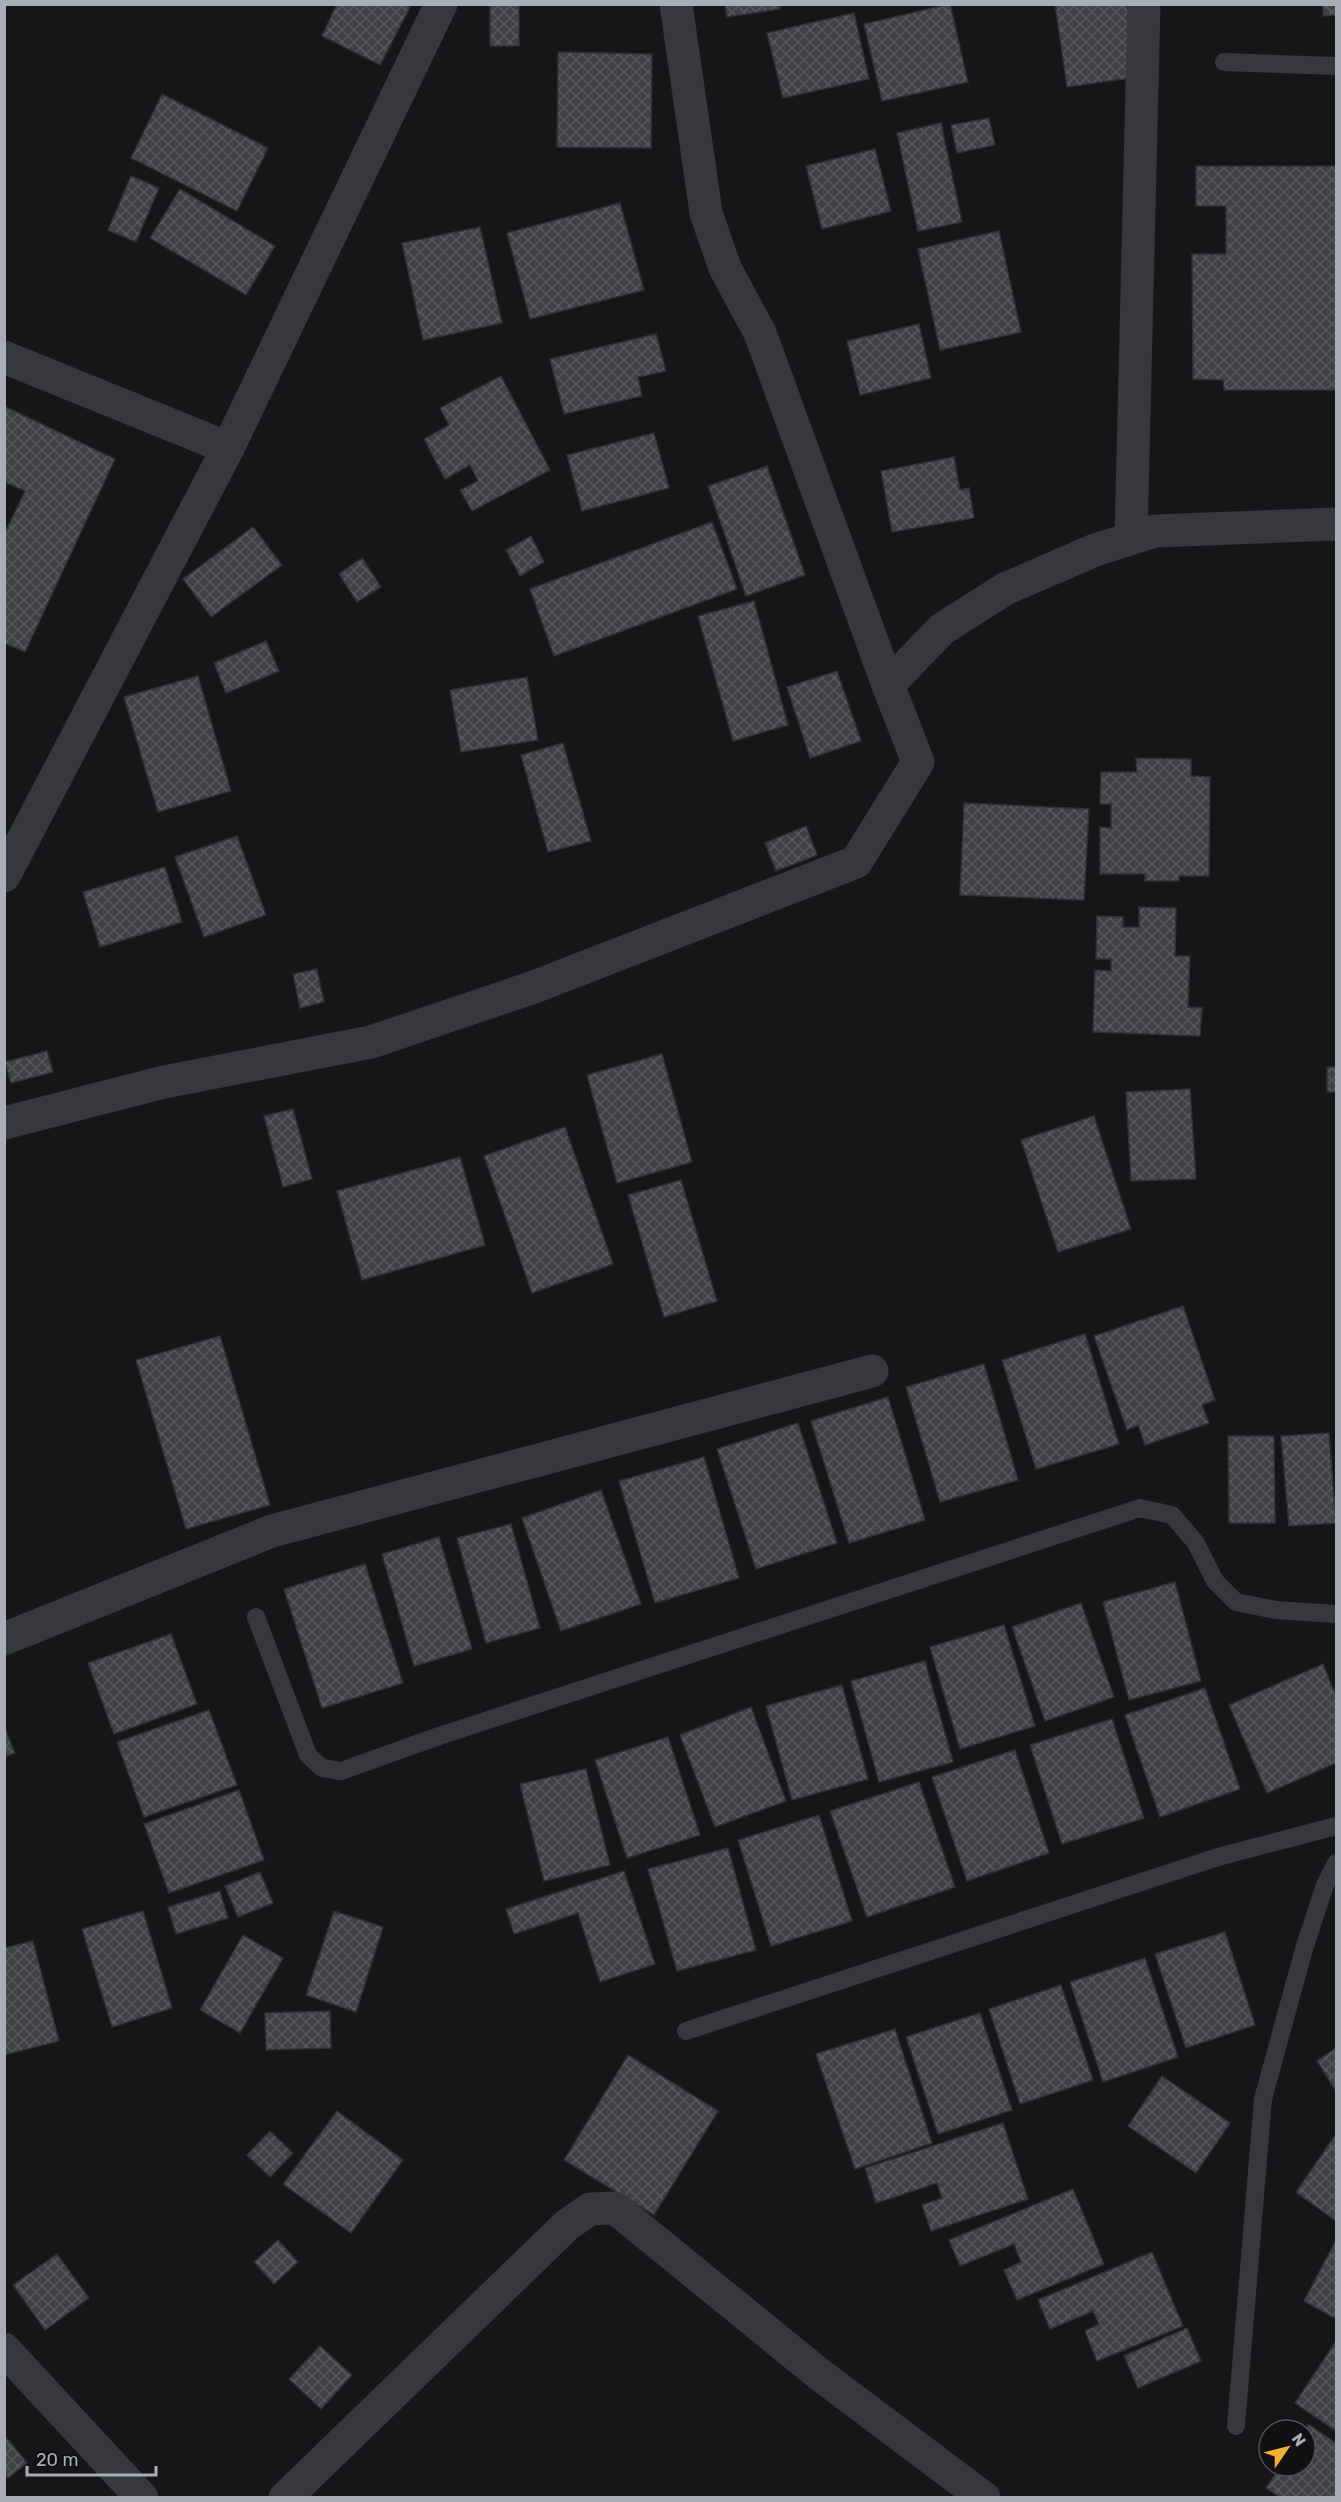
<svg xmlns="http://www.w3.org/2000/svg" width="1341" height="2502" font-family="Rubik,sans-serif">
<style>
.building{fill:url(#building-cross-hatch);stroke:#303034;stroke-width:1.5}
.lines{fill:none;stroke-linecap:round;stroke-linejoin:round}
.service{stroke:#37383d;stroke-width:18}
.minor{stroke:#37383d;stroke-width:33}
</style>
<defs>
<pattern id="building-cross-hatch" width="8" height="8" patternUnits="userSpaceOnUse" patternTransform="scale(1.5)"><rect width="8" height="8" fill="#404145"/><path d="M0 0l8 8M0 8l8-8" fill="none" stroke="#595a5e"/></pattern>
</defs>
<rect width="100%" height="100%" fill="#161618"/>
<!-- building -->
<g class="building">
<polygon points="337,4 406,4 410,7 380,65 322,36"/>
<rect x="490" y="4" width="29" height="42"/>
<polygon points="725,4 779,4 780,9 727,17"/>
<polygon points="950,4 968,82 882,101 864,24"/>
<polygon points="1055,4 1127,4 1138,77 1067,87"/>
<polygon points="1323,4 1336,4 1336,15 1323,16"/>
<polygon points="854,13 869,79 783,98 767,33"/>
<polygon points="558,52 652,54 651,148 557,147"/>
<polygon points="162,94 268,148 237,211 131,158"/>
<polygon points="989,118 995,145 957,153 951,125"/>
<polygon points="941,123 962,222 918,231 897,133"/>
<polygon points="875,149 891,211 822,229 806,166"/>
<polygon points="1196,166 1336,166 1336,390 1224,390 1223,380 1193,379 1192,254 1226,254 1226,206 1196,206"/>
<polygon points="131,176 159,188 136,242 108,230"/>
<polygon points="180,189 275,246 246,295 150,238"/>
<polygon points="620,203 644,290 530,319 507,233"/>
<polygon points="480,227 502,323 423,340 402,243"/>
<polygon points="999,231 1021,332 940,350 918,249"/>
<polygon points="919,324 931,378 860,395 847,341"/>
<polygon points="656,334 666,371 638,377 642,396 564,414 550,359"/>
<polygon points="501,376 550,470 472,511 460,490 478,481 470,465 445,479 424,439 449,425 440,408"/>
<polygon points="4,406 115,459 25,652 4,643 4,535 25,491 4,482"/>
<polygon points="654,433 669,488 582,511 567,455"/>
<polygon points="954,457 960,490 969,488 974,518 892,532 881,471"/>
<polygon points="767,466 805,575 746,596 708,486"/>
<polygon points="712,522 737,589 554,656 530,589"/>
<polygon points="253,527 282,565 211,617 183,579"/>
<polygon points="531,536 544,562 520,576 506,550"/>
<polygon points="362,558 381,587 357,602 339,574"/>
<polygon points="754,601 788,725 733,741 698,616"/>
<polygon points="266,641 279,671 226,693 214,663"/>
<polygon points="837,671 861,741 810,758 787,687"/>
<polygon points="198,676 231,791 158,812 124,697"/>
<polygon points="527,677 538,740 461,752 450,690"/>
<polygon points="563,743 591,841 548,852 521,755"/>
<polygon points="1136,758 1191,759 1191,776 1210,777 1209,876 1179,876 1179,881 1145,881 1145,874 1100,874 1100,827 1111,828 1111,804 1100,804 1101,772 1137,772"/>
<polygon points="964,803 1089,809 1084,900 960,895"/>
<polygon points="806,826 817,855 776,871 765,843"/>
<polygon points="237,836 266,915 204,937 175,857"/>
<polygon points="165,867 182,922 100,947 83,892"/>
<polygon points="1139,907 1176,908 1175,956 1190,956 1188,1007 1202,1008 1200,1036 1093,1032 1095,970 1111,971 1111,959 1096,959 1097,916 1123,917 1123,927 1139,927"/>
<polygon points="317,969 324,1002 300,1008 293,974"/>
<polygon points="47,1051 53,1072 11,1083 5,1062"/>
<polygon points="662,1054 692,1162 617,1183 587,1075"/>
<rect x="1327" y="1067" width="9" height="25"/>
<polygon points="1190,1089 1196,1179 1131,1181 1126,1092"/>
<polygon points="293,1109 312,1179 283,1187 264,1116"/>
<polygon points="1094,1116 1131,1229 1058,1252 1021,1140"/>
<polygon points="565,1127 613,1264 532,1293 484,1156"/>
<polygon points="460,1157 485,1245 362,1280 337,1191"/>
<polygon points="681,1180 717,1301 664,1317 628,1195"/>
<polygon points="1183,1306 1215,1400 1202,1405 1209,1423 1145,1445 1138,1425 1127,1430 1094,1336"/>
<polygon points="1085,1334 1119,1444 1036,1469 1002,1360"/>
<polygon points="220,1336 270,1505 186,1529 136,1360"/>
<polygon points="984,1364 1018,1480 940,1502 906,1387"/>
<polygon points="888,1397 925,1520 849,1543 811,1421"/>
<polygon points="798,1423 837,1543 756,1569 717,1449"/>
<polygon points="1329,1433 1336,1523 1289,1526 1281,1436"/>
<polygon points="1228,1436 1274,1436 1275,1523 1229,1523"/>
<polygon points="704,1457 739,1578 655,1603 619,1481"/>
<polygon points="601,1490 641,1604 561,1631 522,1518"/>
<polygon points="511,1524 540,1628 486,1643 457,1538"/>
<polygon points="439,1537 472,1649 414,1666 382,1554"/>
<polygon points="365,1564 403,1683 322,1708 284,1589"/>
<polygon points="1175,1582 1201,1681 1129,1700 1103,1602"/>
<polygon points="1081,1603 1114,1697 1045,1721 1012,1627"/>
<polygon points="1004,1625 1035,1726 960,1749 930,1647"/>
<polygon points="171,1634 197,1704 114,1734 88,1663"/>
<polygon points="925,1661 953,1762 879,1782 851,1681"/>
<polygon points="1323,1664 1336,1696 1336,1763 1267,1793 1229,1705"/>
<polygon points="842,1685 868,1779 792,1800 766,1706"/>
<polygon points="1205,1688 1240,1789 1160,1817 1125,1715"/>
<polygon points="751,1707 786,1801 715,1827 680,1735"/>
<polygon points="209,1710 237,1785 144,1817 117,1742"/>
<polygon points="1112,1719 1144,1818 1062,1844 1030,1745"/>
<polygon points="4,1726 15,1753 4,1757"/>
<polygon points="668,1737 700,1835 627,1858 595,1760"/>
<polygon points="1015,1750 1049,1853 967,1881 932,1777"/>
<polygon points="586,1769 610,1865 544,1881 520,1784"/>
<polygon points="919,1782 955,1887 867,1917 830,1811"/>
<polygon points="239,1790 264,1860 169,1893 144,1824"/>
<polygon points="819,1815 852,1921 771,1946 738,1840"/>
<polygon points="728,1848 756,1950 677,1971 648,1869"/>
<polygon points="624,1871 655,1964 600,1982 578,1913 514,1934 506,1909"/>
<polygon points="260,1872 273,1903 238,1917 225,1886"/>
<polygon points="220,1891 228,1918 176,1934 168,1907"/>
<polygon points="143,1911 172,2008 112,2027 82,1929"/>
<polygon points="334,1911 383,1927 356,2012 306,1995"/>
<polygon points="1225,1932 1255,2025 1186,2048 1155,1954"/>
<polygon points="243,1935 283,1958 240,2033 200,2010"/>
<polygon points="33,1941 59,2041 4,2055 4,1948"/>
<polygon points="1145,1958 1178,2057 1103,2082 1070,1982"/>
<polygon points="1061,1985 1093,2080 1020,2104 989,2009"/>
<polygon points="330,2011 331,2048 266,2050 265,2013"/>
<polygon points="980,2013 1012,2110 938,2134 906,2037"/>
<polygon points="895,2029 932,2143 855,2169 816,2054"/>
<polygon points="1336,2048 1336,2091 1317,2061"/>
<polygon points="628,2055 718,2111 654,2215 564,2160"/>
<polygon points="1162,2076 1230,2123 1196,2173 1128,2126"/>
<polygon points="337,2111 403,2160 351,2233 283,2184"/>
<polygon points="1003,2123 1028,2199 931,2231 922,2205 942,2198 937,2183 876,2203 865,2168"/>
<polygon points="270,2131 293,2153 270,2177 247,2155"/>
<polygon points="1336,2134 1336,2221 1296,2192"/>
<polygon points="1073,2189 1104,2264 1017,2300 1004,2270 1021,2262 1014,2244 960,2266 949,2240"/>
<polygon points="278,2240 298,2262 274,2284 254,2262"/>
<polygon points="1336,2240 1336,2319 1304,2301"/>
<polygon points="1152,2252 1183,2326 1097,2361 1085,2331 1099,2324 1093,2311 1050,2329 1038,2300"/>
<polygon points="57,2254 89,2298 45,2330 13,2285"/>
<polygon points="1187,2328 1201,2361 1138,2388 1124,2356"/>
<polygon points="1336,2341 1336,2431 1295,2403"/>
<polygon points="320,2346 352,2375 321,2409 289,2379"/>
<polygon points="1308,2424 1336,2443 1336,2498 1281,2498 1266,2488 1281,2466 1305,2466 1305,2430"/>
<polygon points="6,2437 27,2463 8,2478 4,2474"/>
</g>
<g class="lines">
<!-- service -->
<g class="service">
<polyline points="1224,62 1336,66"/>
<polyline points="256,1617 308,1755 322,1768 341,1771 439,1736 1140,1508 1172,1515 1196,1543 1215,1581 1236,1602 1276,1610 1336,1614"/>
<polyline points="686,2031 1218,1857 1336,1826"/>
<polyline points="1236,2426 1263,2099 1304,1949 1325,1885 1336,1863"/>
</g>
<!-- minor -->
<g class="minor">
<polyline points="676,4 706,213 725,268 760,333 888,685"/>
<polyline points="4,357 228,448"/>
<polyline points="1131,538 1144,4"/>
<polyline points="4,876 228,448 441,4"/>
<polyline points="4,1123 164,1082 371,1042 534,987 856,862 918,762 888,685 942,629 1005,589 1095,550 1155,531 1336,524"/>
<polyline points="4,1639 272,1531 872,1371"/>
<polyline points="4,2349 142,2498"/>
<polyline points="285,2498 567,2225 590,2209 615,2208 819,2374 984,2498"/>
</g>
</g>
<!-- border -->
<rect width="1341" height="2502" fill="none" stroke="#a8adb8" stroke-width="12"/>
<!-- north arrow -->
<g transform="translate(1287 2448) rotate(55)"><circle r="28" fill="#111113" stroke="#4d4f55" stroke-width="1.5"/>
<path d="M0-4.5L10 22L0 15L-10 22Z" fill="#f2b134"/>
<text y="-9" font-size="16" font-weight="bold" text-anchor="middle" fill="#a8adb8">N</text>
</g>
<!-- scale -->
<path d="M27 2466v9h129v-9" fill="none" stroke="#a8adb8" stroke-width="3"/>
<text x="36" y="2466" font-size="18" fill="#a8adb8" stroke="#111113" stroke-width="4.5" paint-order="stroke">20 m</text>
</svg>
